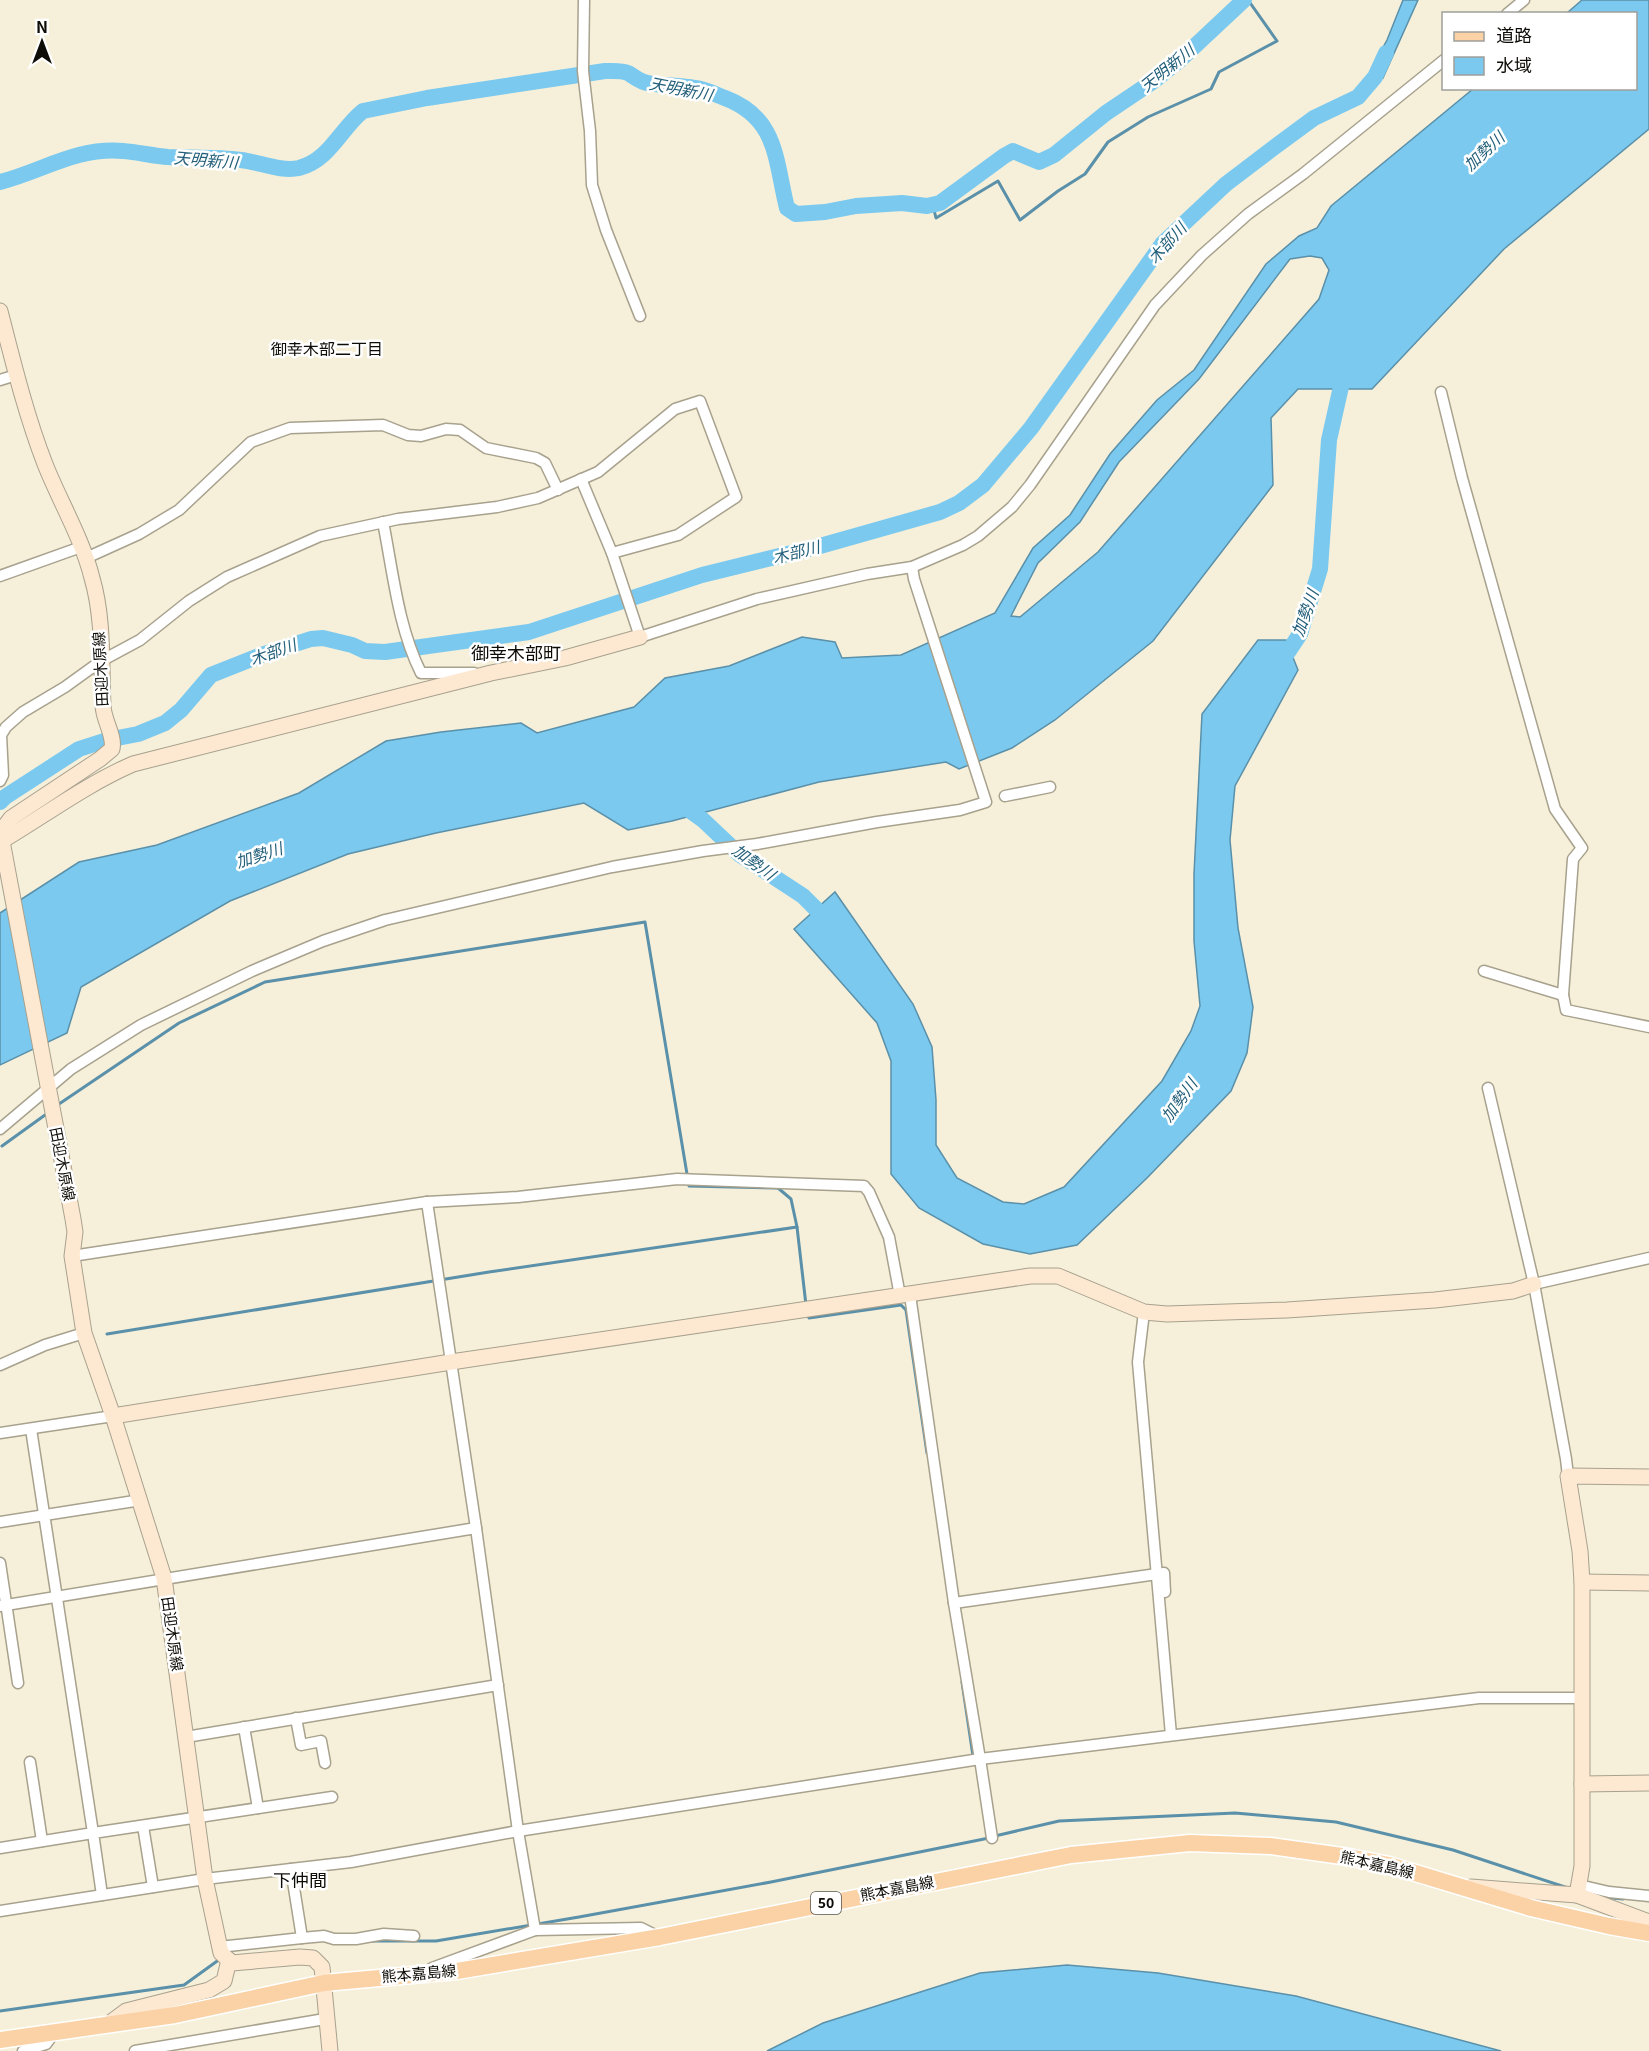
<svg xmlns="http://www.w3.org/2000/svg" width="1649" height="2051" font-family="Georgia,'Noto Sans JP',serif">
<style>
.water{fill:#7bc9ef;stroke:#5a90a9;stroke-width:1.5;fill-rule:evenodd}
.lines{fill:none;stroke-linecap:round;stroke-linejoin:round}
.stream{stroke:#5a90a9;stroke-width:3}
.river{stroke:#7bc9ef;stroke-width:16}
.street-casing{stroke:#a7a18d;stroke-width:13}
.secondary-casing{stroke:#a7a18d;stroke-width:17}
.primary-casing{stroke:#fff;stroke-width:19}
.street{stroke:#fff;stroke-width:10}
.secondary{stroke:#fde8d2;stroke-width:15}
.primary{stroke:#fbd2a5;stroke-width:16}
.labels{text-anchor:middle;stroke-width:5;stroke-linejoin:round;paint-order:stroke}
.shield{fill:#fff;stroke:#565551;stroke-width:1.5}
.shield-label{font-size:14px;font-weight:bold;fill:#0e0c06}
.street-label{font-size:15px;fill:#0e0c06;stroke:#fff}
.water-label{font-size:16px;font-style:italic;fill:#235f7a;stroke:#fff}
.neighbourhood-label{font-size:16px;fill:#0e0c06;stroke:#fff}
.quarter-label{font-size:18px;fill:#0e0c06;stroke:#fff}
</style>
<rect width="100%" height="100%" fill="#f6f0da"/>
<!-- water -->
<g class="water">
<polygon points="1403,0 1418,0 1383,78 1372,67 1387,40"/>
<path d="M1582,0H1649V129L1504,249L1372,389H1298L1271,418L1273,485L1153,641L1055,720L1012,748L959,769L946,762L819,782L672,821L628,830L584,803L436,833L348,854L230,901L81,987L67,1033L0,1065V913L79,862L157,845L299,793L386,741L441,732L521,723L537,733L634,707L665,678L729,666L802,637L835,642L842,658L901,655L995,613L1033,548L1070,515L1110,454L1157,400L1194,370L1266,264L1299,236L1317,228L1331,206L1473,89L1636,88V14L1567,13ZM1310,256L1322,258L1329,270L1319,299L1098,552L1020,617L1011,616L1038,563L1080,522L1119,462L1199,379L1290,259Z"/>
<polygon points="1258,640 1286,640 1298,670 1235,786 1230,840 1238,928 1253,1007 1247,1053 1231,1091 1147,1178 1077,1245 1030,1254 983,1244 919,1208 891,1174 891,1061 877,1023 794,929 835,892 913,1004 932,1047 936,1100 936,1145 957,1178 1003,1202 1024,1204 1064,1187 1162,1081 1191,1031 1200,1006 1194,941 1194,874 1202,714"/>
<polygon points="1067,1965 1158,1973 1296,1996 1501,2051 767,2051 823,2023 980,1973"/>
</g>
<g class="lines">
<!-- stream -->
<g class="stream">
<polyline points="932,202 936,218 998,181 1020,220 1058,191 1085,174 1108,142 1148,117 1211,89 1219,72 1277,41 1248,0"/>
<polyline points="59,1104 179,1023 265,982 645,922 689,1186 778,1188 791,1199 797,1227 806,1305"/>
<polyline points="2,1146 45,1115"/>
<polyline points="808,1315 809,1318 901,1305 906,1310 927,1453"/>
<polyline points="107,1334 489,1272 797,1227"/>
<polyline points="962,1682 973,1756"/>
<polyline points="995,1836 1059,1821 1235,1813 1336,1822 1453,1850 1568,1888"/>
<polyline points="1600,1897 1623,1899"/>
<polyline points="369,1941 436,1941 579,1917 771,1882 989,1838"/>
<polyline points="0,2011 184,1985 220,1959"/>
</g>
<!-- river -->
<g class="river">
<path d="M0,182C43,171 76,147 123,151C138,152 153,156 168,157C192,158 217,157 241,160C259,162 281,172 299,168C330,160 341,128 363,111L427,98L605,71C613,71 621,70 628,73C635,77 640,82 648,83C664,86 679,85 695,88C705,89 715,94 725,98C778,118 775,160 787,208L796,214L825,212L856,206L902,203L927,206L940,203L1004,156L1013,151L1039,162L1054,155L1106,113L1155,80L1181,59L1244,0"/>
<polyline points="1278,667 1300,634 1320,569 1329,440 1345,369"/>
<polyline points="0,802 5,797 79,749 107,740 138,734 165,723 181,710 211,675 264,654 311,639 323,638 352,645 365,651 385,652 529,632 702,575 820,546 940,512 959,503 983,485 1031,428 1163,243 1226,184 1272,149 1314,118 1358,97 1375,77 1386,53"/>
<polyline points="678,802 703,820 739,854 803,896 831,924"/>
</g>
<defs>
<g id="street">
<polyline points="584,0 583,71 590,131 592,185 606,230 640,316"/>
<polyline points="1507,14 1524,0"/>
<polyline points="0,380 16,375"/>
<polyline points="1441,392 1462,478 1555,809 1582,848 1573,859 1563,995 1566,1010 1649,1027"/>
<polyline points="581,479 612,553 640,637 757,599 867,574 912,567 963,545 978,536 1012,507 1030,485 1155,305 1202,255 1248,214 1303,174 1444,60"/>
<path d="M383,522C393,572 398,627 421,673H474"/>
<polyline points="86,558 139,534 179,510 251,442 290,428 383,425 408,435 421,436 446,429 460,430 486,448 536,458 545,463 558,490"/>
<polyline points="0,576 81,547"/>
<polyline points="0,781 3,775 1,735 6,727 23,712 65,687 101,661 140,640 189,601 227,577 320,536 398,519 497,507 538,498 598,472 675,409 700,401 736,497 678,535 612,553"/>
<polyline points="1005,796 1050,787"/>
<polyline points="1484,971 1563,995"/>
<polyline points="1488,1088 1534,1284 1566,1459 1568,1476"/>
<polyline points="0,1129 71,1069 141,1025 252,971 323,941 385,920 612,867 703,851 757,844 877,822 960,810 986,802 914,579 912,567"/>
<polyline points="427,1202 476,1528 518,1831 535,1930"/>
<polyline points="72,1256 427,1202 518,1197 677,1179 864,1186 869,1192 889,1237 900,1296"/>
<polyline points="1534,1284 1649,1258"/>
<polyline points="910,1295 954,1603 980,1759 992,1838"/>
<polyline points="1144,1312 1138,1362 1171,1735"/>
<polyline points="0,1365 45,1345 84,1333"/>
<polyline points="0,1433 113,1416"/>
<polyline points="0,1522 141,1500"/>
<polyline points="0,1563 18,1683"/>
<polyline points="954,1603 1164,1573 1165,1592"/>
<polyline points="0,1606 476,1528"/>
<polyline points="296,1718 301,1745 321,1741 325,1763"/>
<polyline points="244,1727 258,1808"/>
<polyline points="186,1737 498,1685"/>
<polyline points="30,1762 42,1841"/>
<polyline points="143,1826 153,1887"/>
<polyline points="0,1848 93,1833 31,1429"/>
<polyline points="1579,1885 1609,1892 1649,1896"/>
<polyline points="102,1895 93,1833 332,1797"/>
<polyline points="0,1911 205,1879 351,1862 518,1831 980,1759 1479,1698 1582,1698"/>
<polyline points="302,1938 324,1936 334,1939 356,1939 384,1934 414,1936"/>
<polyline points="219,1947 302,1938 291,1869"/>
<polyline points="432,1968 535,1930 641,1928 657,1936"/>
<polyline points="23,2051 46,2044 54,2033"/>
<polyline points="135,2051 319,2020"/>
</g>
<g id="secondary">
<path d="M0,311C13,362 26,415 45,464C60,502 82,538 92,578C104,619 101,663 103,705C103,720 115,735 112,749L100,759L11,818L5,826L2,841L73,1219L75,1232L72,1256L84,1333L113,1416L164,1578L205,1879L221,1953L232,1963L300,1957L313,1958L322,1967L330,2051"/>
<path d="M0,842C44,816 85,785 133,764L491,673L565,658L640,637"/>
<polyline points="113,1416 451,1362 1030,1276 1058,1276 1144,1312 1167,1314 1287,1310 1435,1300 1513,1291 1534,1284"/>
<polyline points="1582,1582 1649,1583"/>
<polyline points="1582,1784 1649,1783"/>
<polyline points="1471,1887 1577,1895 1649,1922"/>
<polyline points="1577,1895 1582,1866 1582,1582 1580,1551 1568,1476 1649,1477"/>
<polyline points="107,2025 126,2011 209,1990 224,1981 229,1960"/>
</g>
<polyline id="primary" points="0,2040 175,2015 324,1983 457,1971 660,1937 1071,1855 1190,1843 1270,1846 1349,1857 1389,1865 1531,1908 1609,1926 1649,1933"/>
</defs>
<!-- street casing -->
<use href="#street" class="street-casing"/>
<!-- secondary casing -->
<use href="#secondary" class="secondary-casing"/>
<!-- primary casing -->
<use href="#primary" class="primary-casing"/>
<!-- street -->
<use href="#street" class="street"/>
<!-- secondary -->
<use href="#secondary" class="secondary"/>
<!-- primary -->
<use href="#primary" class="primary"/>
</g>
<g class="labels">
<!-- shield labels -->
<rect class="shield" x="811" y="1892" width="30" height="22" rx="4.5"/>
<g class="shield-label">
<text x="826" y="1908">50</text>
</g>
<!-- street labels -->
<g class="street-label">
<text transform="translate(101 669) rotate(-93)" y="5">田迎木原線</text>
<text transform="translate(62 1164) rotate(79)" y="5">田迎木原線</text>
<text transform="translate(172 1634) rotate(82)" y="5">田迎木原線</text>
<text transform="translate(1377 1865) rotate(13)" y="5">熊本嘉島線</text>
<text transform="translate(897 1889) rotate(-11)" y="5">熊本嘉島線</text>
<text transform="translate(419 1974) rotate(-5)" y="5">熊本嘉島線</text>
</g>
<!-- water labels -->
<g class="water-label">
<text transform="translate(1167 68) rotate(-39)" y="6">天明新川</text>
<text transform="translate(681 89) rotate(11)" y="6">天明新川</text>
<text transform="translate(1484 151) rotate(-43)" y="6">加勢川</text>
<text transform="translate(206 160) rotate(5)" y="6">天明新川</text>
<text transform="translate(1167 243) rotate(-48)" y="6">木部川</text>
<text transform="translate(796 552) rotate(-14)" y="6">木部川</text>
<text transform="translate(1305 613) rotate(-70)" y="6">加勢川</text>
<text transform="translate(273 652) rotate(-20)" y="6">木部川</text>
<text transform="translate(259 855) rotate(-18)" y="6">加勢川</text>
<text transform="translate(754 862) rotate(36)" y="6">加勢川</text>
<text transform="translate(1179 1100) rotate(-54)" y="6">加勢川</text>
</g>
<!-- neighbourhood labels -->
<g class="neighbourhood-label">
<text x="327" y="355">御幸木部二丁目</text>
</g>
<!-- quarter labels -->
<g class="quarter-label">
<text x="516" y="660">御幸木部町</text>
<text x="300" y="1887">下仲間</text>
</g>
</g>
<!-- legend -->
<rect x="1442" y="12" width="195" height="78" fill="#ffffff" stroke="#9f9e9b" stroke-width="1.5"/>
<rect x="1454" y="32" width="30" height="9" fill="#fbd2a5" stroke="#9f9e9b" stroke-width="1.5"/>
<text x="1496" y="42" font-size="18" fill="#0e0c06">道路</text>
<rect x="1454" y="57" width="30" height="18" fill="#7bc9ef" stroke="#9f9e9b" stroke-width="1.5"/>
<text x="1496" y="72" font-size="18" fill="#0e0c06">水域</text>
<!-- north arrow -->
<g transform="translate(42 42)" stroke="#ffffff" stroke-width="4.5" paint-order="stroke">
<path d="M0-4.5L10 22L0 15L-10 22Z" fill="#0e0c06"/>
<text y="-9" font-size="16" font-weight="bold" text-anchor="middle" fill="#0e0c06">N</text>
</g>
</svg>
